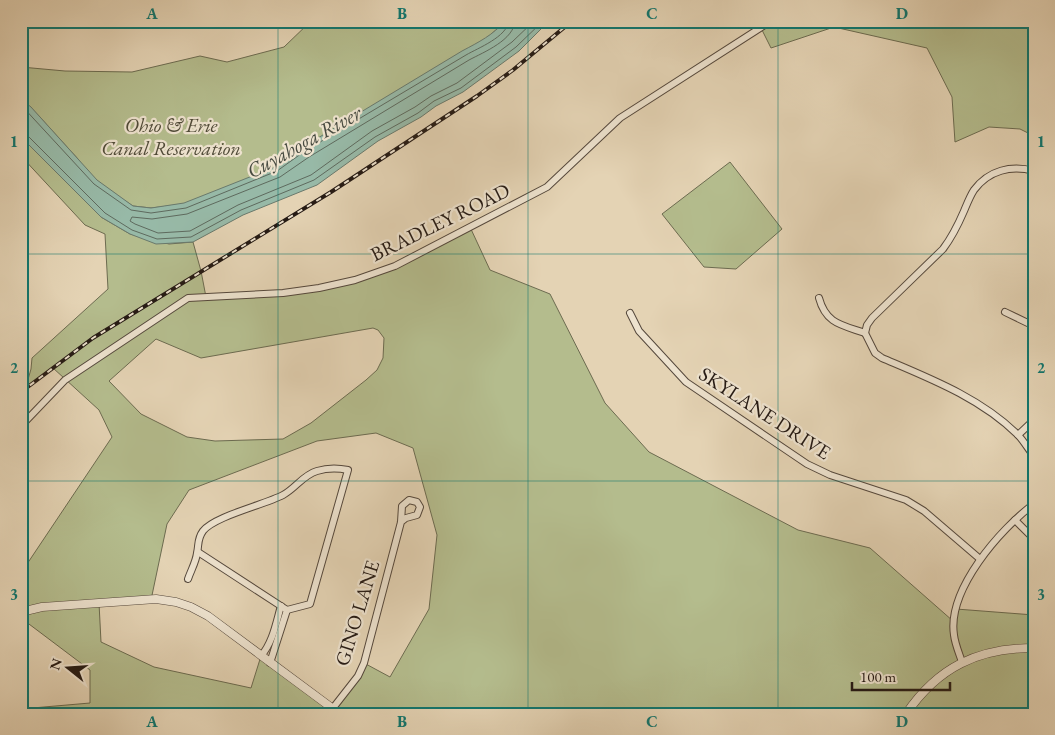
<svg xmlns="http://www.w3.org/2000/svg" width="1055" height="735" font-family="'EB Garamond',serif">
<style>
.green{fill:#b4bc8d;stroke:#6c6b50;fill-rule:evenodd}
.water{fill:#97b9a7;stroke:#69796c}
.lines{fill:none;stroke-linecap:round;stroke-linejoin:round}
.shore{stroke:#5e6a5e;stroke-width:1}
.minor-casing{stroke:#55483c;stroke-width:8}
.tertiary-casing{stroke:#55483c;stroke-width:9}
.minor{stroke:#ede2ce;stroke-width:6}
.tertiary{stroke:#ede2ce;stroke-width:8}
.rail-casing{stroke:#251a14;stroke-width:4}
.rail{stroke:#ede2ce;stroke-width:2;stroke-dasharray:5.5;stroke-linecap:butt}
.grid{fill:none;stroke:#0f766e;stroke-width:1;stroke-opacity:0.55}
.labels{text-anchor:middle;stroke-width:4.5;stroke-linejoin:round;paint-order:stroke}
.park-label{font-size:20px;font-style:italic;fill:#504b38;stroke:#ede2ce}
.street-label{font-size:20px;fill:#251a14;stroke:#ede2ce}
.water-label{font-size:21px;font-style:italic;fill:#474a40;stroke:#ede2ce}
.neatline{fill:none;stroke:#0f766e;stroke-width:2}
.grid-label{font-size:16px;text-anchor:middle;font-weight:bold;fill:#0f766e}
</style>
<rect width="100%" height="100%" fill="#e4d3b4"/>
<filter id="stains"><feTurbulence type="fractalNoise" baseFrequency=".004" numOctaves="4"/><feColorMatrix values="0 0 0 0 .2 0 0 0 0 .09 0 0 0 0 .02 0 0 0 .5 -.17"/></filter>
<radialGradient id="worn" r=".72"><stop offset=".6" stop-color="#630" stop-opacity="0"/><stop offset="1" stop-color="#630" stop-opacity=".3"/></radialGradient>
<!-- green -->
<g class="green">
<polygon points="311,21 506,21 481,43 280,170 203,202 151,208 133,206 93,180 78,159 36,113 21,99 21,67 65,71 132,72 200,56 227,62 284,47"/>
<polygon points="756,21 1034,21 1034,136 1020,129 989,127 955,142 952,97 927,48 834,27 771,48 761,28"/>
<path d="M21,137L101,217L130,234L169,244L193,242L201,271L206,297L319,288L395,266L470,227L490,270L550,294L605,403L649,452L798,530L870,548L953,621L956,609L1034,615V714H21V709L90,703V670L21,618V573L112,437L99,410L53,368L25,390L31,369L32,358L108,289L105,234L85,225L21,156ZM373,328L378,330L384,338L383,358L377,370L366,380L311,423L283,439L215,441L187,437L141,414L109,381L156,339L201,358ZM376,433L413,448L437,535L429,609L390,677L364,663L333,708L261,656L251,688L154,667L101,642L99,603L151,600L167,524L189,490L317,441Z"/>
<polygon points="730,162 782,229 736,269 704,267 662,214"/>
</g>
<!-- water -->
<path class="water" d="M505,21H549L519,51L463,92L436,106L421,117L378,141L317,185L243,215L193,242L156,244L130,234L101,217L21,137V99L31,107L97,180L133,206L151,208L184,203L275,167L303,147L462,51C479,42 493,35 505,21Z"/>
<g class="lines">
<!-- shore -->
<g class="shore">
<path d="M515,21C514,40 484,52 469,60L309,157L280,177L187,214L152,219L132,217L130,221L135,224L158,233L190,231L238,205L311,175L372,131L415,107L431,96L457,83L512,42L534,21"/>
<path d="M21,105L94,184L131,210L151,213L186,208L277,171L305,151L466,55C478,48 507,37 509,21"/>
<polyline points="21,134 27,135 105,213 132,230 157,239 191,237 241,210 314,180 375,137 418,113 434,101 461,88 516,47 543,21"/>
</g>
<defs>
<g id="minor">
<path d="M819,298C826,324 842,325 865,333"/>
<polyline points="1005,312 1034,326"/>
<polyline points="630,313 639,331 686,382 807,464 830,475 906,500 924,511 980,559"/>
<path d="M865,333L867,325L872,318L943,249C952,237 958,225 964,211C967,204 970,196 974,190C989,170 1011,165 1034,171"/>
<path d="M865,333L875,353L882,358C929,378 981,398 1018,435C1024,441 1028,449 1034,456"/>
<polyline points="21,426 65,380 188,298 283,293 319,288 355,280 395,266 547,187 620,118 771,21"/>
<polyline points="1018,435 1034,420"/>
<polyline points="1015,520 1034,539"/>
<polyline points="198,552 287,610"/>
<path d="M188,579C191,570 196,562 197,553C199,545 197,539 203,531C215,516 264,505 283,495C296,488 303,475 317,471C327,468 338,468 348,470L310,604L287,610"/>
<path d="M261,656C273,642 276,623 281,606"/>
<path d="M962,662C959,653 955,644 954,635C947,590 1000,529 1034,504"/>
<polyline points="270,663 287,610"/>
<polyline points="333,708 358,676 364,663 401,522 402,506 409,500 417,502 420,507 417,515 406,518 401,522"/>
</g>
<g id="tertiary">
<polyline points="21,612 42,607 156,599 176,602 191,607 208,616 340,714"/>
<path d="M906,714C938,667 978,648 1034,648"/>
</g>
</defs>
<!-- minor casing -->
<use href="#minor" class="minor-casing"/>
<!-- tertiary casing -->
<use href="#tertiary" class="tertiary-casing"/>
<!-- minor -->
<use href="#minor" class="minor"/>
<!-- tertiary -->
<use href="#tertiary" class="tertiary"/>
<defs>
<polyline id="rail" points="21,392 93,338 331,192 477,96 513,70 572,21"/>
</defs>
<!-- rail casing -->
<use href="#rail" class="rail-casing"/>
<!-- rail -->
<use href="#rail" class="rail"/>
</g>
<!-- grid -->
<path class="grid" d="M278,21V714M528,21V714M778,21V714M21,254H1034M21,481H1034"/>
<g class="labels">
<!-- park labels -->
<g class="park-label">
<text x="171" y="132">Ohio &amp; Erie<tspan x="171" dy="23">Canal Reservation</tspan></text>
</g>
<!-- street labels -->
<g class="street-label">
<text transform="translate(440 222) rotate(-26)" y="7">BRADLEY ROAD</text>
<text transform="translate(765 413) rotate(33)" y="7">SKYLANE DRIVE</text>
<text transform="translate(357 613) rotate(-73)" y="7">GINO LANE</text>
</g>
<!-- water labels -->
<g class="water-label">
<text transform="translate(304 142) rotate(-29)" y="7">Cuyahoga River</text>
</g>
</g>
<!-- margin -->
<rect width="1055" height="735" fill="none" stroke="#e4d3b4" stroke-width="55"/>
<!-- north arrow -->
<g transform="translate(68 668) rotate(287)" stroke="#ede2ce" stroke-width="4" paint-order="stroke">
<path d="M0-4L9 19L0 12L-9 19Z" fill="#251a14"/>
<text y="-8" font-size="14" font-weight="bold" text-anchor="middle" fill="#251a14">N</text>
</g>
<!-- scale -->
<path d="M852 682v8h98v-8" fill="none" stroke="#251a14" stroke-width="2.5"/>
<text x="860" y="682" font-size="15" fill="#251a14" stroke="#ede2ce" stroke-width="4" paint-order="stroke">100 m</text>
<rect x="28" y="28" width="1000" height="680" class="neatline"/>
<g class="grid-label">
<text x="152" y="19">A</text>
<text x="402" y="19">B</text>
<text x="652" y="19">C</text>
<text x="902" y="19">D</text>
<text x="14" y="147">1</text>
<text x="1041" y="147">1</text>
<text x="14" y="373">2</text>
<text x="1041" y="373">2</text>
<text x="14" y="600">3</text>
<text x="1041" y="600">3</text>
<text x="152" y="727">A</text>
<text x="402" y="727">B</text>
<text x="652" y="727">C</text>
<text x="902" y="727">D</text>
</g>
<rect width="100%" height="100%" filter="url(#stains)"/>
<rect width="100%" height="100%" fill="url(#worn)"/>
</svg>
